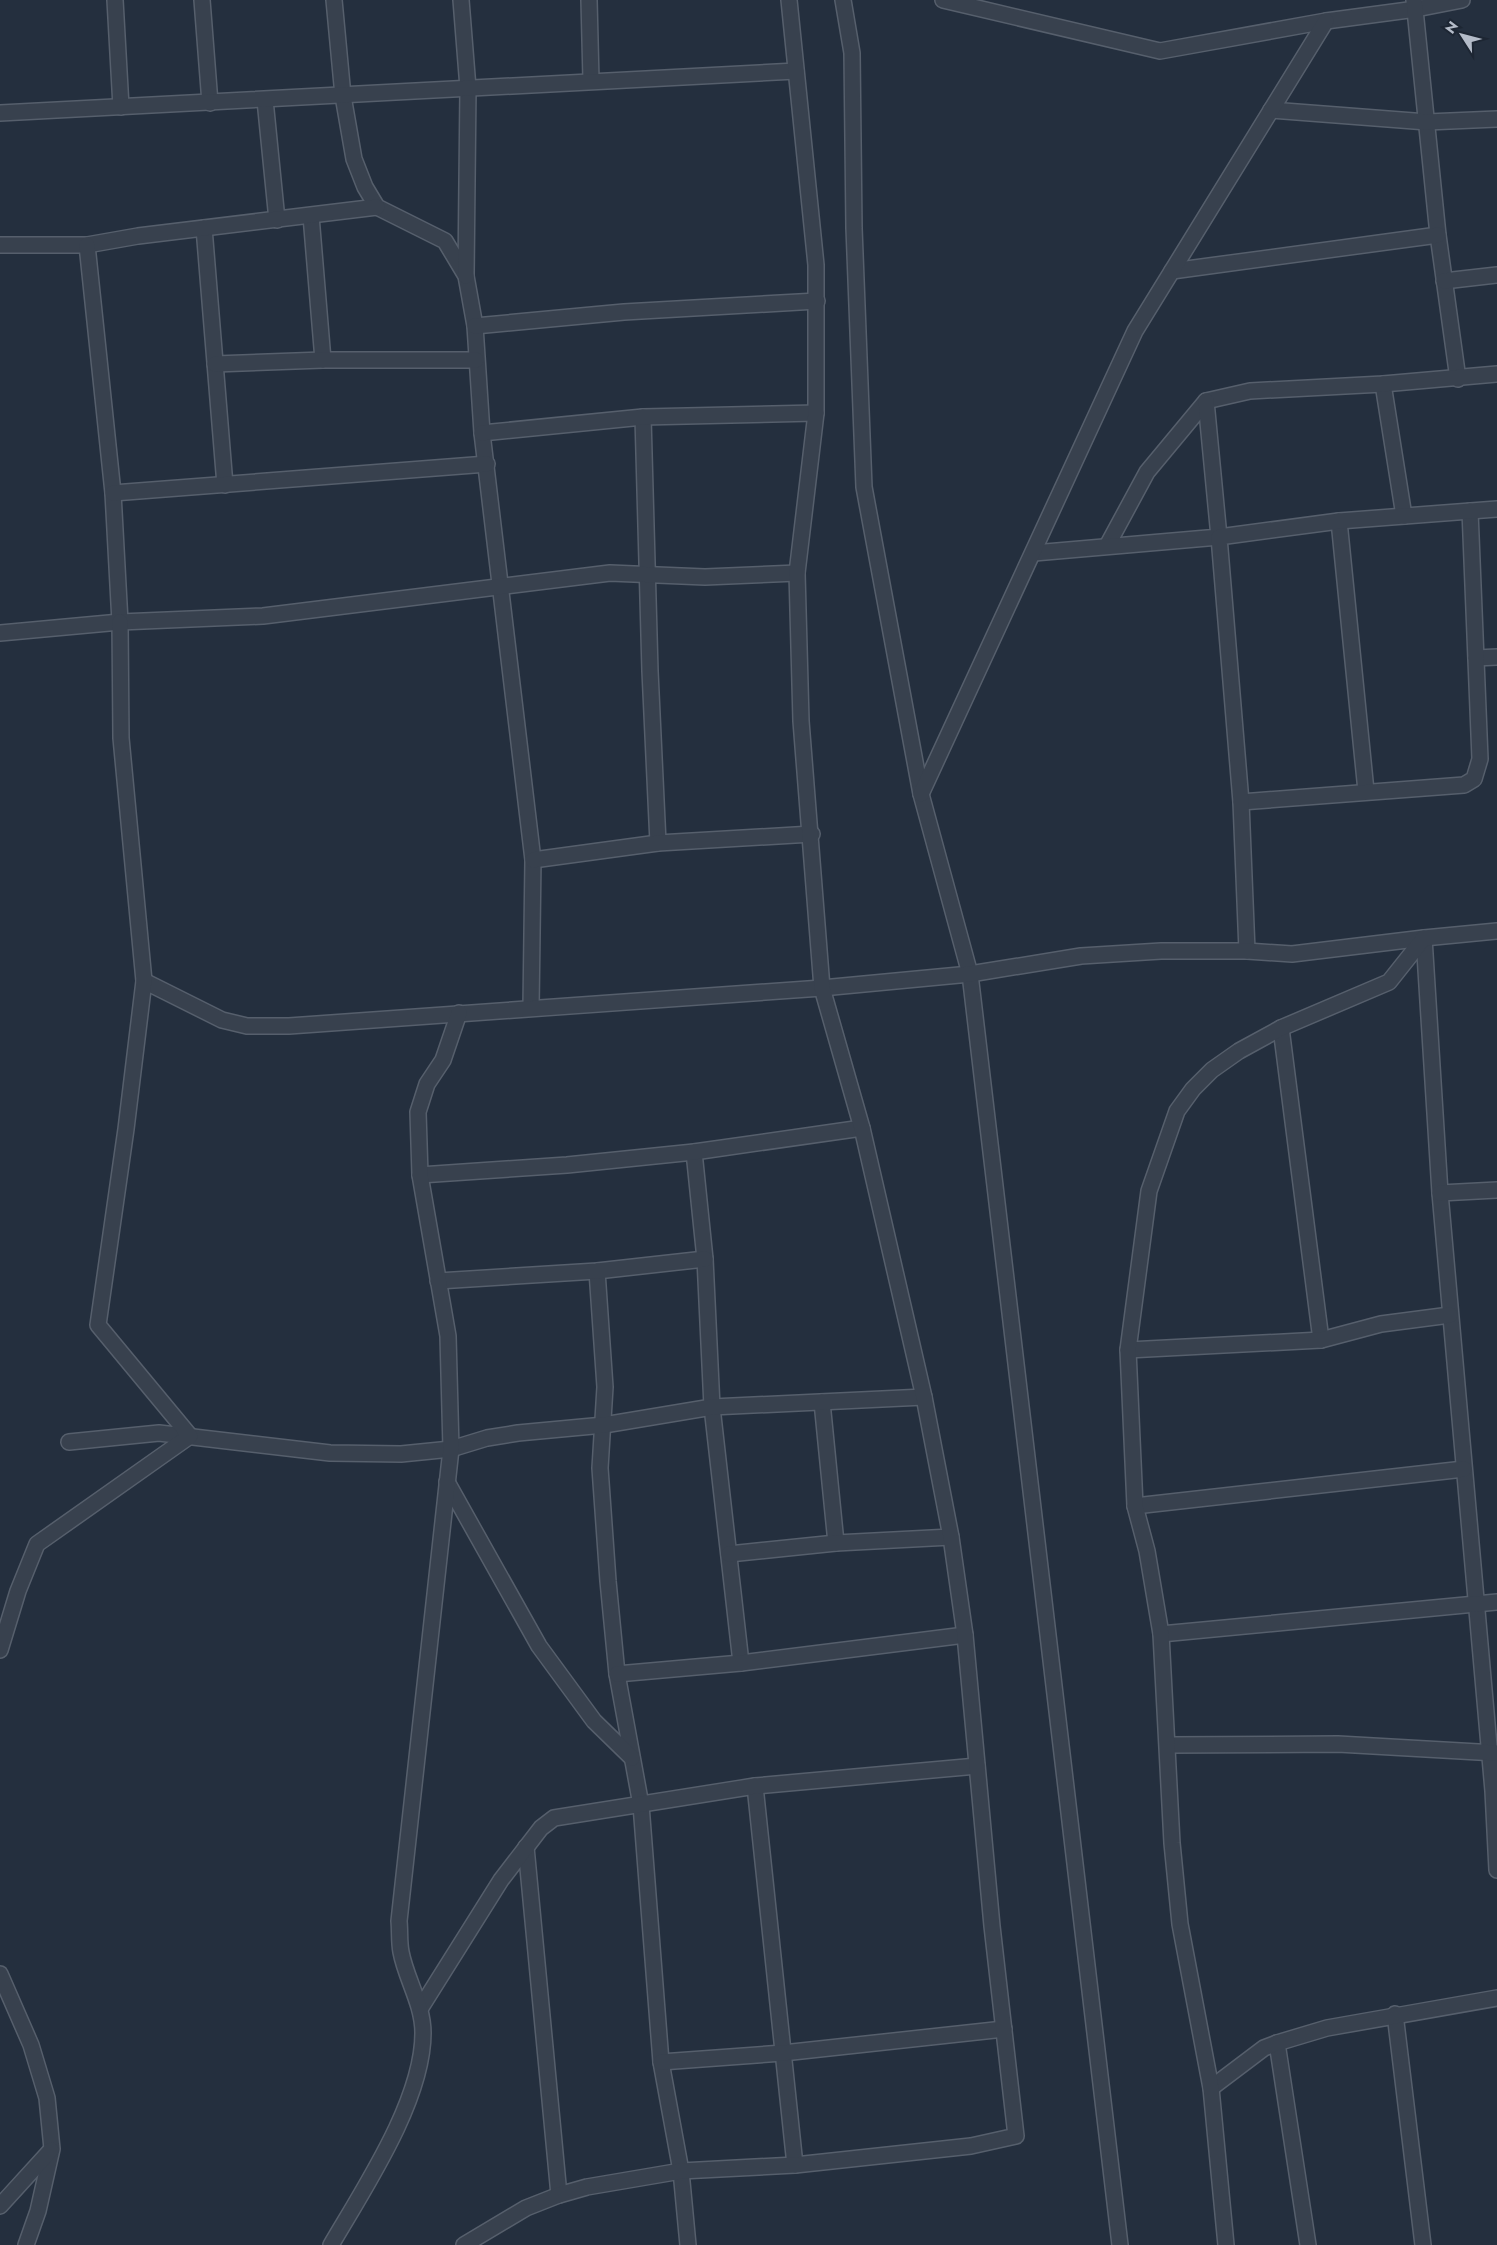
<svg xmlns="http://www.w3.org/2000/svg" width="1497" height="2245" font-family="Jost,sans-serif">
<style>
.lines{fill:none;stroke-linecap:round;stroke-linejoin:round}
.minor-casing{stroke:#565f6c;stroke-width:18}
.minor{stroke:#38414e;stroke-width:15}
</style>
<rect width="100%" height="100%" fill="#242f3e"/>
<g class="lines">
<defs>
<g id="minor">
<polyline points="115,0 121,107"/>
<polyline points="202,0 210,103"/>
<polyline points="334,0 343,96 354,159 365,187 377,207 445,241 466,276 475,326 482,433 533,860 531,1007"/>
<polyline points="461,0 468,88 466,276"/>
<polyline points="589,0 591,80"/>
<polyline points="843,0 852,53 854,228 864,487 921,794 970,974 1120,2245"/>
<polyline points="943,0 1160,51 1326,21 1416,9 1462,0"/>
<polyline points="1414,0 1438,235 1458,379"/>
<polyline points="265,100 277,220"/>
<polyline points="1271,110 1427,122 1497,119"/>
<polyline points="0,113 796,71"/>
<polyline points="311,216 323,360"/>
<polyline points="204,228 225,485"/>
<polyline points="0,245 87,245 138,236 377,207"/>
<polyline points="87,245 113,493 120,622"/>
<polyline points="1172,271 1438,235"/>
<polyline points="1444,281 1497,275"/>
<polyline points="475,326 624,312 817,301"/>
<polyline points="215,364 323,360 476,360"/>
<polyline points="1383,384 1404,516"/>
<polyline points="643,417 650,671 658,843"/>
<polyline points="482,433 643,417 816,413"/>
<polyline points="113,493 487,464"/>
<polyline points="1339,521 1366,791"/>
<polyline points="1107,546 1147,472 1206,401 1250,391 1383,384 1497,374"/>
<polyline points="1034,553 1219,537 1206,401"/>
<polyline points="0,633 120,622 263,616 610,573 705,577 797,573"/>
<polyline points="1476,658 1497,657"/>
<polyline points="921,794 1135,331 1326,21"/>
<polyline points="1241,802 1464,785 1474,779 1480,759 1470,511"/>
<polyline points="533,860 658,843 812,834"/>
<polyline points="1247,951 1241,802 1219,537 1339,521 1497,509"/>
<polyline points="144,981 222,1020 247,1026 289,1026 822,988 970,974 1081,956 1161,951 1247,951 1292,954 1424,938 1440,1193 1493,1791 1497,1870"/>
<polyline points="1281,1028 1321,1340"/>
<polyline points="694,1152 705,1259 712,1407 741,1663"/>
<polyline points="420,1175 567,1165 694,1152 862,1128"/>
<polyline points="1440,1193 1497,1190"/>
<polyline points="597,1271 605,1387 600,1468 608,1581 617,1674 641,1805 661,2062 681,2171 688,2245"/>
<polyline points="438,1281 597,1271 705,1259"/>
<polyline points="1128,1350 1321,1340 1381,1324 1450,1315"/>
<polyline points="822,1402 836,1543"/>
<polyline points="69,1442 159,1433 330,1453 401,1454 451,1449 487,1438 518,1433 604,1425 712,1407 924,1397"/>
<polyline points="447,1482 539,1646 594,1721 632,1758"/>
<polyline points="1135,1506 1464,1469"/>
<polyline points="729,1554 836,1543 951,1537"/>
<polyline points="1161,1634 1497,1602"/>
<polyline points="0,1650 18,1591 37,1544 190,1436 98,1325 126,1129 144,981 121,738 120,622"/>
<polyline points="617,1674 741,1663 965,1635"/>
<polyline points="1168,1745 1338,1744 1496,1753"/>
<polyline points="755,1786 795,2165"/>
<polyline points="526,1847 559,2195"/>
<polyline points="0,1974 31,2045 47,2098 52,2149 38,2211 26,2245"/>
<polyline points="420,2009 501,1880 541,1828 554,1818 755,1786 977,1766"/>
<polyline points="1395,2014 1423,2245"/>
<polyline points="1277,2043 1308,2245"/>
<polyline points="661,2062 783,2053 1004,2029"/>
<polyline points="1211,2088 1264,2048 1277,2043 1327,2028 1497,1998"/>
<polyline points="0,2206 51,2150"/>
<path d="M331,2245C365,2187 423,2100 423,2033C423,2004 406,1979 401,1952C399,1942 400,1931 399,1921L451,1449L448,1336L420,1175L418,1112L427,1084L443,1060L459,1013"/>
<polyline points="464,2245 526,2208 559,2195 587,2187 681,2171 795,2165 971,2146 1016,2136 992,1926 965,1635 951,1537 924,1397 862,1128 822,988 801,721 797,573 816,413 816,265 789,0"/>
<polyline points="1226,2245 1211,2088 1180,1924 1172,1843 1161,1634 1147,1551 1135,1506 1128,1350 1149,1191 1177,1111 1193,1089 1212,1070 1239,1051 1281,1028 1389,982 1424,938 1497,931"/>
</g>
</defs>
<!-- minor casing -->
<use href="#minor" class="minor-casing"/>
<!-- minor -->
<use href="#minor" class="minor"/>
</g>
<!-- north arrow -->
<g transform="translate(1462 35) rotate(306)" stroke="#1d2633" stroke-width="4" paint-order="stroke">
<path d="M0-4L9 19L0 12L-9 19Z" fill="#b4bcc9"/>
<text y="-8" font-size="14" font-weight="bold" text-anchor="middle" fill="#b4bcc9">N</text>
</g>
</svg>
